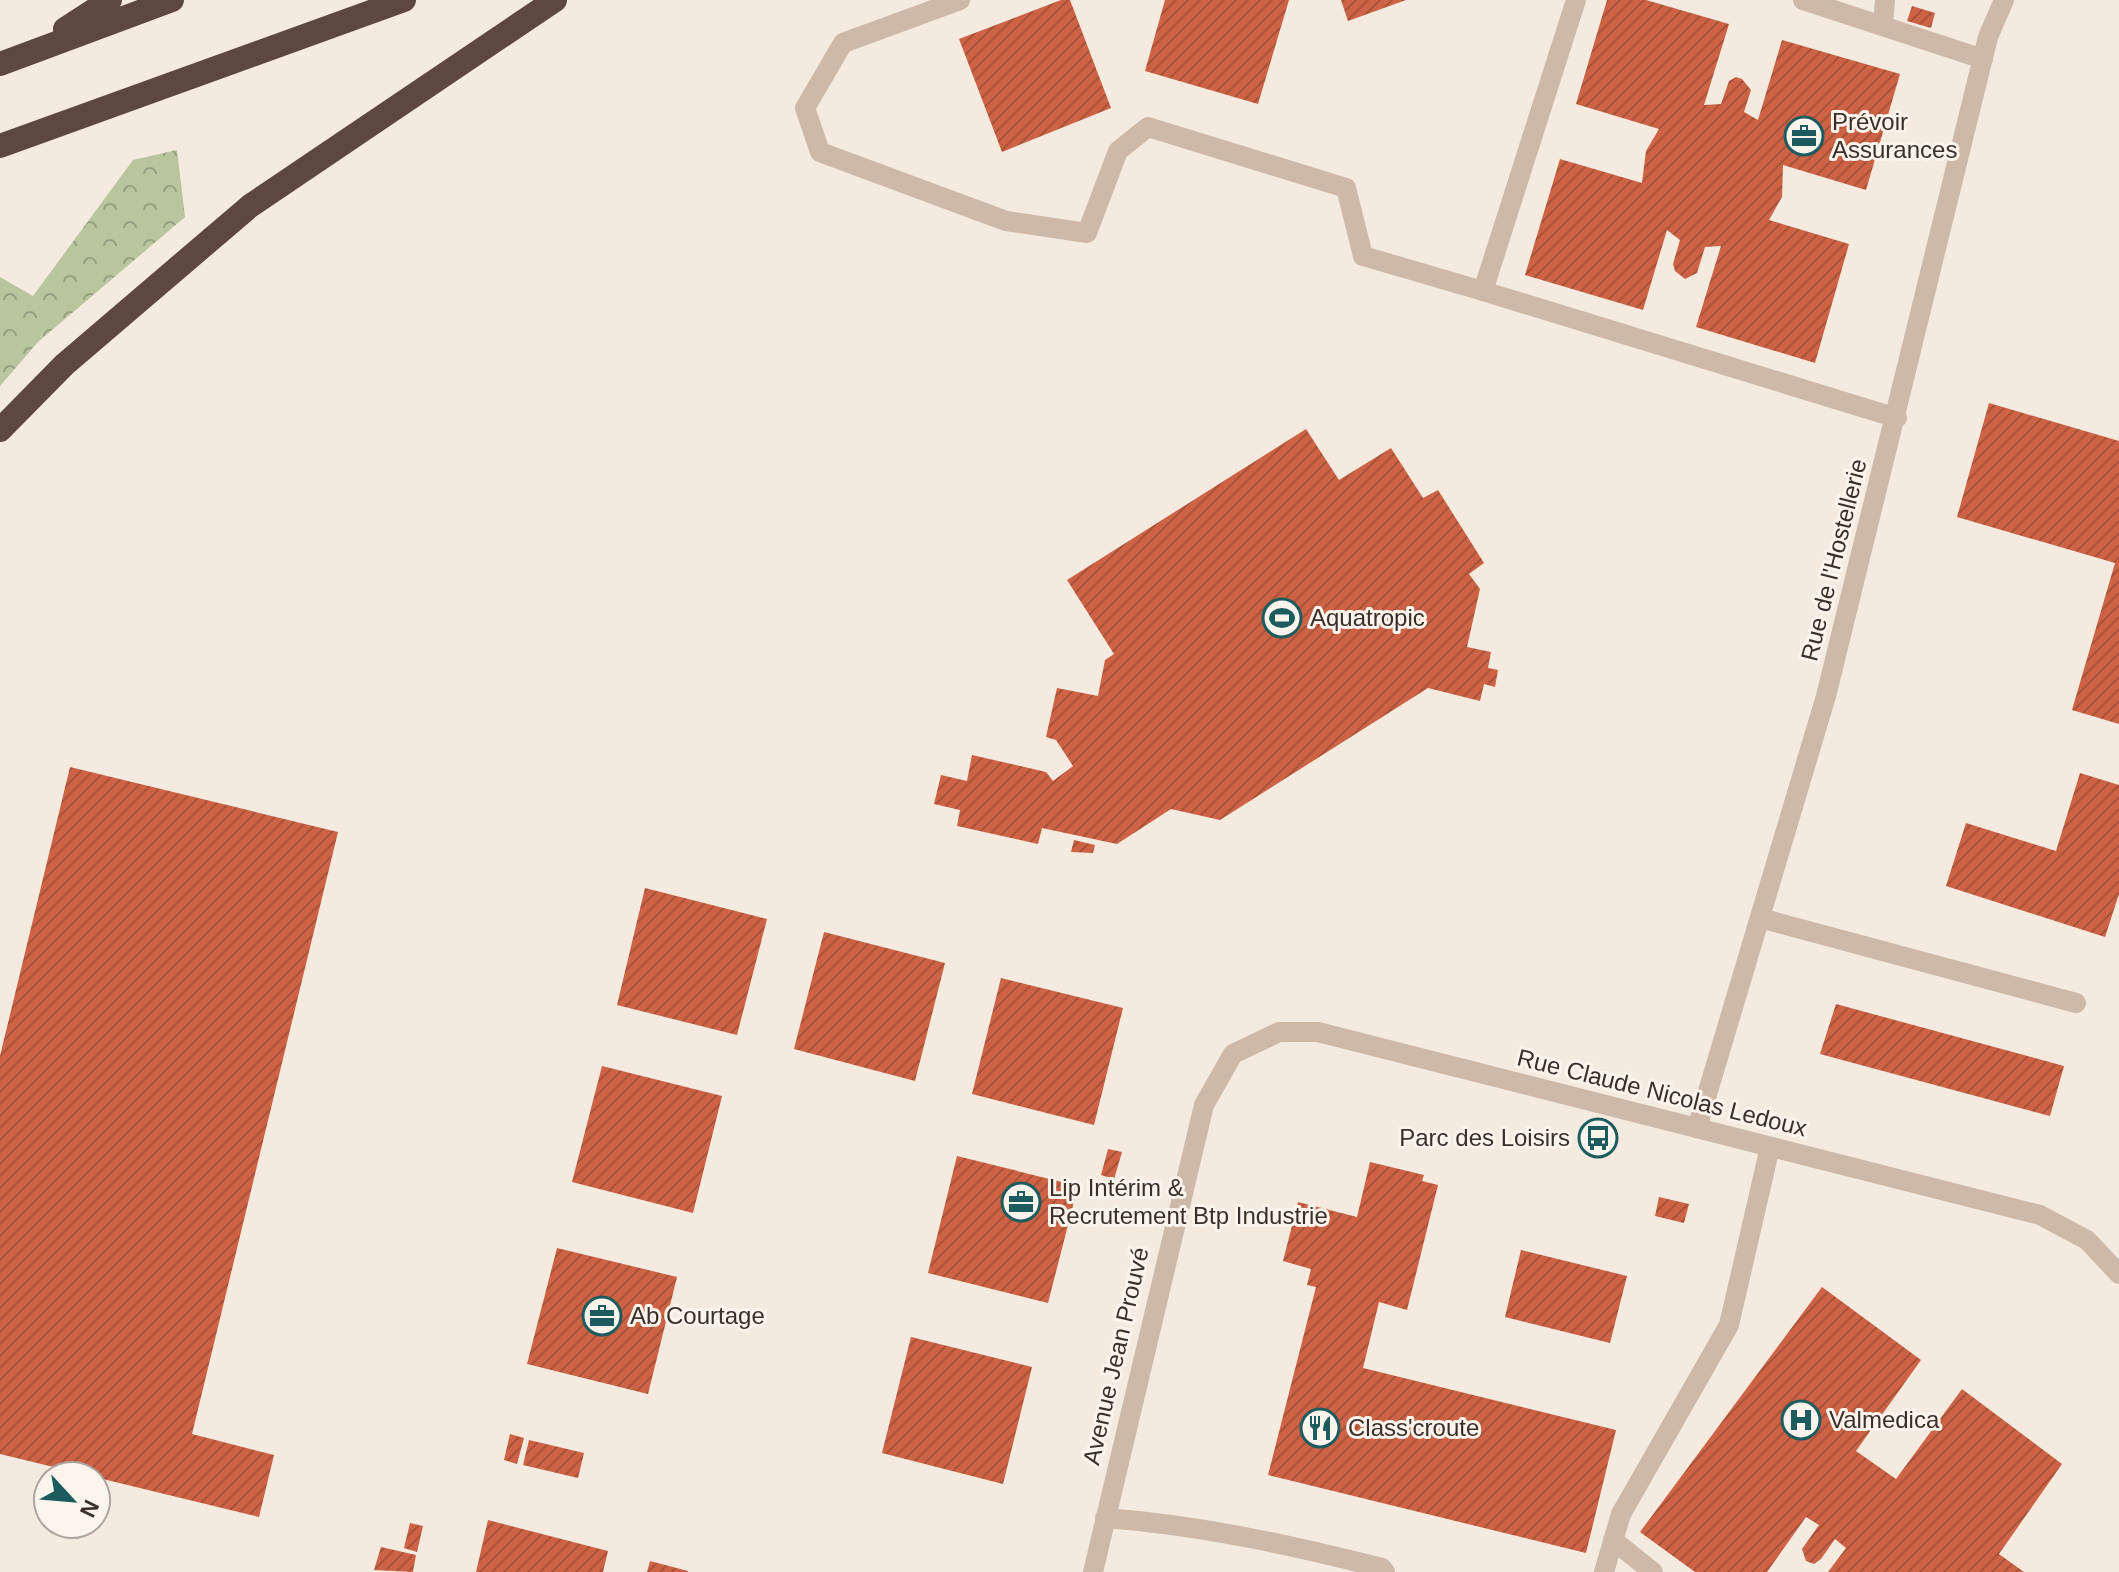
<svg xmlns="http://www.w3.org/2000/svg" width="2119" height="1572" font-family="Helvetica,sans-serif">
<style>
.forest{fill:url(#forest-crowns)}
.building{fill:url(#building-hatch)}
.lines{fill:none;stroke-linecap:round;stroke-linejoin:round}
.minor{stroke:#ceb9a9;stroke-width:20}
.highway{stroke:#5c4840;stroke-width:24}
.labels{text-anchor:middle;stroke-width:6;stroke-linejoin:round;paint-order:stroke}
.poi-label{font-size:24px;fill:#3b2f2a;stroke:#fbf4ec;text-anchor:start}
.street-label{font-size:24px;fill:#3b2f2a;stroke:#fbf4ec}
</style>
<defs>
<pattern id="forest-crowns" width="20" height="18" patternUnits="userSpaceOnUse" patternTransform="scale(2)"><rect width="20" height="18" fill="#b8c59d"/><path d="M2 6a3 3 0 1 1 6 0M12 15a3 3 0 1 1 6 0" fill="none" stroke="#97a080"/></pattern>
<pattern id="building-hatch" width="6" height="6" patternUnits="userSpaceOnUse" patternTransform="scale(2)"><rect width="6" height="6" fill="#cd6344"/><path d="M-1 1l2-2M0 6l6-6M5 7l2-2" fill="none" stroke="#a85239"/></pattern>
</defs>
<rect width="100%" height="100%" fill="#f4eadf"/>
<!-- forest -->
<polygon class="forest" points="177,150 185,217 38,342 0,386 0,277 33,296 133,160"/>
<!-- building -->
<g class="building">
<polygon points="1061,0 1070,0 1111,108 1002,152 959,39"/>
<polygon points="1165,0 1289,0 1258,104 1145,71"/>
<polygon points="1341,0 1406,0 1348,21"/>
<polygon points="1607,0 1646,0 1729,24 1704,105 1721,104 1729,81 1736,77 1742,79 1751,90 1744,112 1758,120 1782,40 1900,74 1866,190 1783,165 1782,197 1769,220 1849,244 1815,363 1696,327 1721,246 1705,247 1697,273 1685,279 1675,271 1673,264 1680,240 1667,230 1643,310 1525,275 1560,159 1642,183 1646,151 1659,129 1576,104"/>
<polygon points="1912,6 1935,13 1931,28 1907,21"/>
<polygon points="1989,403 2119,441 2119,724 2072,710 2115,563 1957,517"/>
<polygon points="1306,429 1339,480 1391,448 1423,498 1438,490 1484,563 1469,574 1480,589 1467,647 1491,652 1488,668 1498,670 1495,687 1484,684 1480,701 1428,688 1220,820 1171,809 1117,844 1042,828 1038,844 957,826 960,810 934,804 941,775 967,781 972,755 1046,772 1053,781 1073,766 1056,740 1046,737 1057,688 1098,696 1105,660 1114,654 1067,580"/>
<polygon points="70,767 338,832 192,1434 274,1455 259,1517 0,1454 0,1056"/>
<polygon points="2080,773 2119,785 2119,894 2105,937 1946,886 1966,823 2056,851"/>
<polygon points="1074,840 1095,845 1093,853 1071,852"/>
<polygon points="645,888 767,919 737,1035 617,1005"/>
<polygon points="824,932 945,963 915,1081 794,1049"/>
<polygon points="1001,978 1123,1008 1094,1125 972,1094"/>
<polygon points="1836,1004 2064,1066 2050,1116 1820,1054"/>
<polygon points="602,1066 722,1096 693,1213 572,1182"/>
<polygon points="1108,1149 1122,1152 1114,1179 1101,1175"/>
<polygon points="957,1156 1078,1186 1048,1303 928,1273"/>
<polygon points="1370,1162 1424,1175 1422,1181 1438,1185 1407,1310 1379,1302 1363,1368 1616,1430 1586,1553 1268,1475 1316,1287 1307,1285 1311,1269 1283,1261 1298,1202 1357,1217"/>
<polygon points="1659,1197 1689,1204 1684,1223 1655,1216"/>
<polygon points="557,1248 677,1277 648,1394 527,1364"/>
<polygon points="1521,1250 1627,1276 1610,1343 1505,1317"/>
<polygon points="1822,1287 1921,1360 1856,1451 1896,1479 1962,1389 2062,1464 1999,1554 2024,1572 1828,1572 1846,1548 1835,1539 1821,1559 1814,1564 1806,1561 1802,1549 1819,1525 1806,1517 1767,1572 1695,1572 1640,1532"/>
<polygon points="911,1337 1032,1367 1003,1484 882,1453"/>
<polygon points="510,1434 524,1438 517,1464 504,1460"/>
<polygon points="529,1440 584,1453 578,1478 523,1465"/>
<polygon points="488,1520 608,1551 603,1572 476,1572"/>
<polygon points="410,1523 423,1526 417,1552 404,1548"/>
<polygon points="381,1547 416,1555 413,1572 374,1570"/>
<polygon points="650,1561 688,1571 688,1572 647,1572"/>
</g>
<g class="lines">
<!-- minor -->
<g class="minor">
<polyline points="960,0 843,43 805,108 820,152 1006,221 1087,233 1118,151 1148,127 1346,188 1363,256 1483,291"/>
<polyline points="1576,0 1483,291 1897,418"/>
<polyline points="1803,0 1983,59"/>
<polyline points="1883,26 1885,0"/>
<polyline points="1760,918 2076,1003"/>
<polyline points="1697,1128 1826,696 1988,37 2004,0"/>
<path d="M1105,1518C1200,1525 1290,1545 1382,1568L1385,1572"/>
<polyline points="1613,1540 1653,1572"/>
<polyline points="1093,1572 1204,1105 1233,1054 1279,1032 1318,1032 2040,1215 2087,1240 2119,1274"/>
<polyline points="1604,1572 1621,1514 1729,1325 1770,1147"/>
</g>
<!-- highway -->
<g class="highway">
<polyline points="65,29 110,0"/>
<polyline points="0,64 172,0"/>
<polyline points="0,146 404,0"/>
<polyline points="0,430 65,364 250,206 555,0"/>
</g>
</g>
<!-- icons -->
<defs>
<symbol id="office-ring" viewBox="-11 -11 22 22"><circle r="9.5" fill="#fbf4ec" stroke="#1c5c5f" stroke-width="1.5"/><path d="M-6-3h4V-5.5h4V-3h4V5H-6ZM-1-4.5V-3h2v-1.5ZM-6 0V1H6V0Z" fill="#1c5c5f"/></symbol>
<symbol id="stadium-ring" viewBox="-11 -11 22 22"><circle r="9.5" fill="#fbf4ec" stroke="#1c5c5f" stroke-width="1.5"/><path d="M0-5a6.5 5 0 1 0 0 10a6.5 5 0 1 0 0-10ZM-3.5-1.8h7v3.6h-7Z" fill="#1c5c5f"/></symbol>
<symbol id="bus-ring" viewBox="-11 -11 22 22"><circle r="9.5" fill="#fbf4ec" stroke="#1c5c5f" stroke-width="1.5"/><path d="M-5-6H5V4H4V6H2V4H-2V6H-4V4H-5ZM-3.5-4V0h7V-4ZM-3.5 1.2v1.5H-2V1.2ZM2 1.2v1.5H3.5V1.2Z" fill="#1c5c5f"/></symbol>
<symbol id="hospital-ring" viewBox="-11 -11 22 22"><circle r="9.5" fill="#fbf4ec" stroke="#1c5c5f" stroke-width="1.5"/><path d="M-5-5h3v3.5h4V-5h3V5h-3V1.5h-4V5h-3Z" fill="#1c5c5f"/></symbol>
<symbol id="restaurant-ring" viewBox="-11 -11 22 22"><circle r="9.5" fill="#fbf4ec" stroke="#1c5c5f" stroke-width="1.5"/><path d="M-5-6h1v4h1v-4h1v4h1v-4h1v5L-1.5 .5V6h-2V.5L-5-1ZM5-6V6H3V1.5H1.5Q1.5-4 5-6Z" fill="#1c5c5f"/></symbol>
</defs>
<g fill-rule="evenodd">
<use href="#office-ring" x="1782" y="114" width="44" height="44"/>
<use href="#stadium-ring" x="1260" y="596" width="44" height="44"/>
<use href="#bus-ring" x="1576" y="1116" width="44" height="44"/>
<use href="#office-ring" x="999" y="1180" width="44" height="44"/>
<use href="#office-ring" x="580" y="1294" width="44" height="44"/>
<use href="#hospital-ring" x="1779" y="1398" width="44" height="44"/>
<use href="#restaurant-ring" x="1298" y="1406" width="44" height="44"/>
</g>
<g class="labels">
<!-- poi labels -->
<g class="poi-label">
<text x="1832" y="130">Prévoir<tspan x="1832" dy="28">Assurances</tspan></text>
<text x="1310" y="626">Aquatropic</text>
<text x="1570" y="1146" text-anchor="end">Parc des Loisirs</text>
<text x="1049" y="1196">Lip Intérim &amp;<tspan x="1049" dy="28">Recrutement Btp Industrie</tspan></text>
<text x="630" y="1324">Ab Courtage</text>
<text x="1829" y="1428">Valmedica</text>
<text x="1348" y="1436">Class'croute</text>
</g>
<!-- street labels -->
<g class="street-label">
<text transform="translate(1834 560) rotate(-76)" y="8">Rue de l'Hostellerie</text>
<text transform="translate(1662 1093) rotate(14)" y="8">Rue Claude Nicolas Ledoux</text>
<text transform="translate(1116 1356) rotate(-77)" y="8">Avenue Jean Prouvé</text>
</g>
</g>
<!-- north arrow -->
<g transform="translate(72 1500) rotate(116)"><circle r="38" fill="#fbf4ec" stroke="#aea59e" stroke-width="2"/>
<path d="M0-6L14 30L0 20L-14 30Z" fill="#1c5c5f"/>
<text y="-12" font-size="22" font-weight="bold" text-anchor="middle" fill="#3b2f2a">N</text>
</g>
</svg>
